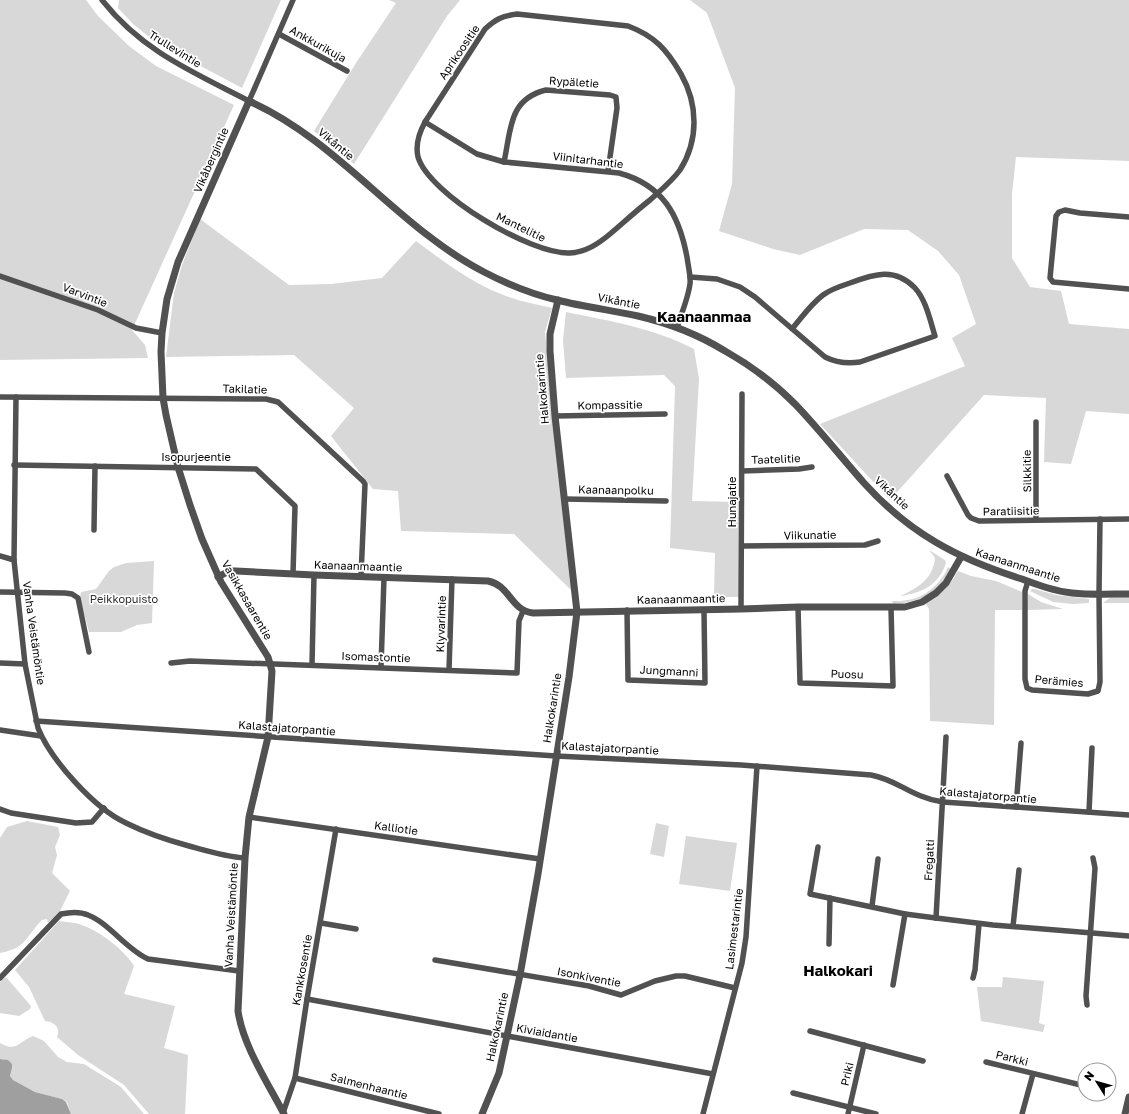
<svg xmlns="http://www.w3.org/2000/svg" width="1129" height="1114" font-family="'Golos Text',sans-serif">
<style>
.green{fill:#d8d8d8}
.water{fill:#9f9f9f}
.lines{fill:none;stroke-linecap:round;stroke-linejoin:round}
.minor{stroke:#515151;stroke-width:5.5}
.tertiary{stroke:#515151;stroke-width:7}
.labels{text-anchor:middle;stroke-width:3.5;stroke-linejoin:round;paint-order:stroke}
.street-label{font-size:11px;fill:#000;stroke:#fff}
.park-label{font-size:11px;fill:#2f2f2f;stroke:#fff}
.district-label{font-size:15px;font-weight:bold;fill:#000;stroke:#fff}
</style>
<rect width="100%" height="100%" fill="#fff"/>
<!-- green -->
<g class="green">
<polygon points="0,0 86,0 98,16 129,46 156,66 234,105 132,330 145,345 148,358 0,360"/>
<polygon points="119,0 281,0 242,88 178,54 148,36 133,24 118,8"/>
<polygon points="389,0 460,0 447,16 354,164 314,131 356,63 396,3"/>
<polygon points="690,0 1129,0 1129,161 1016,157 1012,194 1012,258 1030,287 1061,291 1069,324 1129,329 1129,414 1086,411 1071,464 1044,462 1046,398 984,395 890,500 820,424 965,366 952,338 976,324 959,275 938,251 908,230 864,229 800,255 773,249 719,231 732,184 735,88 707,13"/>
<path d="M200,219L289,285L331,284L382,278L416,241C443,261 470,282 501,294C517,301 535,304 552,308L545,332L572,591L514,534L401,531L398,491L373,489L331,436L354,408L294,355L166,357L174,293L182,265Z"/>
<path d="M566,312C610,321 654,328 694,349L699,379L692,501L738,502L739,597H714L715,553L670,548L675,386L664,375L566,378L563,340Z"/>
<path d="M929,550L945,560L946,563C939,585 922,593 900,596C918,588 933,579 935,558Z"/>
<polygon points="154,561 152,623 137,625 121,632 89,632 80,598 81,592 96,589 109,571 114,567 126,563"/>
<path d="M948,567L951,569C936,594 921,602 893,604L892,601C897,601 903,601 908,600C926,597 941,583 948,567Z"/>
<path d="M958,571L971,576L996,581L1022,592V610H995L994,725L930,721L929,609L926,604C942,594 949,587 958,571Z"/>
<polygon points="1032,589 1035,589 1056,595 1089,599 1089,603 1073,604 1053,602 1030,591"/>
<polygon points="1028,594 1041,602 1063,609 1027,610"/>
<polygon points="1111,597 1129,597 1129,603 1103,603"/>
<path d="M27,821L58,827L60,835L55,847L57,855L52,873L70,891L60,911L48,923L47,919L42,920C25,937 27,948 0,953V838L7,827Z"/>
<polygon points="656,823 669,826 664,857 650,854"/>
<polygon points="686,836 737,843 730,891 679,884"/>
<path d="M59,921C64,922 70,922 75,923C96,928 123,948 134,966L124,994L175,1006L164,1048L188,1055L185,1114H149L124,1085L78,1055L57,1037C61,1027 54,1022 45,1021L29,987L15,970Z"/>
<polygon points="6,977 31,1006 30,1009 19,1016 0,1013 0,982"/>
<polygon points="1003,977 1044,981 1039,1023 1045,1025 1043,1032 981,1021 977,987 1002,987"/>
<path d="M33,1036L44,1041L58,1057L67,1062L84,1064L121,1087L144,1114H71L67,1102L62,1099L35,1092L13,1080L10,1076L12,1068L4,1059H0V1043C17,1053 19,1041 33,1036Z"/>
</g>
<!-- water -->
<polygon class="water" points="0,1059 8,1060 12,1064 12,1068 10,1076 13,1080 35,1092 62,1099 66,1102 71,1114 0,1114"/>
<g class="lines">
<!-- minor -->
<g class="minor">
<path d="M102,0C142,51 193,72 249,101L293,0"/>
<path d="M517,14L628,26C655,36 667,50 681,74C698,104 699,140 680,170C672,181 660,191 650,200C636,211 623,223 610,234C598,244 586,252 570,253C531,255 429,194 418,157C415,144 419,133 425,122L485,29C496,19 502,16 517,14Z"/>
<polyline points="279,34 347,71"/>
<path d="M425,122L477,154L504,162L619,173C663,185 679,215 687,257C688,266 691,276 690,284C688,299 681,314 677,328"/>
<path d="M504,162C511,131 508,99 546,90L610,95L616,97L617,108L608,171"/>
<polyline points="1129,217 1080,213 1065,210 1059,212 1056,216 1050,278 1053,282 1129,289"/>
<polyline points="0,276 98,310 136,328 162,333"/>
<path d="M690,277L717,279L740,287L755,297L825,357C837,363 847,364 860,362L935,336C930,320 926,300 915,288C895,267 874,274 850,283C841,286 831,289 823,295C811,304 802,317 792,329"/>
<polyline points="0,397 266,399 278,402 363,481 365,484 361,576"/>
<polyline points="555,416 665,414"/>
<polyline points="1036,422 1036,520"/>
<polyline points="14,465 256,469 295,506 293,574"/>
<polyline points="742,471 799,469 812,467"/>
<polyline points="947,476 968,515 971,518 979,521 1129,519"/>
<polyline points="565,499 666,501"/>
<polyline points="94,530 95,466"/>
<polyline points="742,546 865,545 878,541"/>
<path d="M0,556L14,560L25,664L38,728C51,760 94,808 126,823C146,833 167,840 189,846C207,851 226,857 245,858"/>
<polyline points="14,560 16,397"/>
<polyline points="1028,581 1025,591 1025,679 1027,688 1032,690 1088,694 1098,691 1100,682 1099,594 1100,519"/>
<polyline points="0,592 65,593 72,594 78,598 89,652"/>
<polyline points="798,607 800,683 893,686 891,608"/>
<polyline points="741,609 742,394"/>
<polyline points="627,610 628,680 705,683 704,610"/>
<polyline points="0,663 25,664"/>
<polyline points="171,663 190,661 517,673 519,621 523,611"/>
<polyline points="312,665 314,575"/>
<polyline points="381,667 384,578"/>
<polyline points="449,670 452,579"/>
<path d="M36,721L556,756L741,765L871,775C892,779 903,789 921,796C928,799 936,801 943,802L1129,815"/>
<polyline points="0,730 41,736"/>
<polyline points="1016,807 1021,743"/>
<polyline points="0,809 11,813 76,823 92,822 104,808"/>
<polyline points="1089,812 1092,748"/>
<polyline points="249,817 540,859"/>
<polyline points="818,847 810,894 905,914 936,918 993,925 1129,936"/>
<polyline points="872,906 878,859"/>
<polyline points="936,918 946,737"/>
<polyline points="321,923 356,929"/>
<polyline points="1013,926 1019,870"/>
<polyline points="829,944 830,898"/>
<polyline points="435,960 589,986 621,995 655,981 676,976 685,976 735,988"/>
<path d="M0,978L61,914C70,912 79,911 88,915C109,923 126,949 148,959L239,971"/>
<polyline points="973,978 975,970 979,924"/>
<polyline points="893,985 905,914"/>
<polyline points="307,999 713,1074"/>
<polyline points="1087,1005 1086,996 1095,868 1093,858"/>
<polyline points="810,1031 923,1061"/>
<polyline points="986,1062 1085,1086"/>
<polyline points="295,1078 439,1114"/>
<polyline points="793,1093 876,1114"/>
<polyline points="283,1113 295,1078 307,999 336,829"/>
<polyline points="703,1114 742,963 746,937 757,766"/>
<polyline points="848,1114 864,1045"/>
<polyline points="1022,1114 1033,1074"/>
</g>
<!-- tertiary -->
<g class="tertiary">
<path d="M218,577L229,571H236L314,575L488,581C510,585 510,610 533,613L741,609L798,607H905L922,602L936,593L946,583L961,557"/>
<path d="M284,1114C268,1083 243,1046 238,1011L245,858L249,817L268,737L272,671L268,657L221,582L202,539L190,505L178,467L166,415L163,398L161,352L162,333L167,299L178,262L249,101C339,141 397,227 484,272C507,284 531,294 557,300C584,307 611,310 638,316C668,323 699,335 725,351C750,365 775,384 795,404C819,429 841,457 864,483C909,533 958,559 1022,579C1038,585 1054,591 1072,593C1090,595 1110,594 1129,594"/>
<polyline points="482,1114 499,1073 520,975 538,874 569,677 577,612 555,416 550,351 550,334 558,300"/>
<polyline points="1125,1114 1129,1097"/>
</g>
</g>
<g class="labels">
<!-- street labels -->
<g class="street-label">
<text transform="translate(318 44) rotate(29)" y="4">Ankkurikuja</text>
<text transform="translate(175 49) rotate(32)" y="4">Trullevintie</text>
<text transform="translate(459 52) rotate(-56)" y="4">Aprikoositie</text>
<text transform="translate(574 82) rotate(4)" y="4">Rypäletie</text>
<text transform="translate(336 144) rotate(40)" y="4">Vikåntie</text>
<text transform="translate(211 160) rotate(-66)" y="4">Vikåbergintie</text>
<text transform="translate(588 160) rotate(7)" y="4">Viinitarhantie</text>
<text transform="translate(521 227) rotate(26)" y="4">Mantelitie</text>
<text transform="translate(85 295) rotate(21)" y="4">Varvintie</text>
<text transform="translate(619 301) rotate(11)" y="4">Vikåntie</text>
<text transform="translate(245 389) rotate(2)" y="4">Takilatie</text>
<text transform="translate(542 389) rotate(-95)" y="4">Halkokarintie</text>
<text transform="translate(610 405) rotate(-1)" y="4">Kompassitie</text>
<text x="196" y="461">Isopurjeentie</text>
<text transform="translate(776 459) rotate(-2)" y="4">Taatelitie</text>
<text transform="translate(1027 471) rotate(-91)" y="4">Silkkitie</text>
<text transform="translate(616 490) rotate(1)" y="4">Kaanaanpolku</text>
<text transform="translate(892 493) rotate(43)" y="4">Vikåntie</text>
<text transform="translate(732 502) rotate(-90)" y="4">Hunajatie</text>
<text transform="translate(1011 511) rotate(-1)" y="4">Paratiisitie</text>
<text transform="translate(810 535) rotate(-1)" y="4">Viikunatie</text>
<text transform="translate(1018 565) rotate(18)" y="4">Kaanaanmaantie</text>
<text transform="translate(358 566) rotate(2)" y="4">Kaanaanmaantie</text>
<text transform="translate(681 599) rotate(-1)" y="4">Kaanaanmaantie</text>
<text transform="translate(247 600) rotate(60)" y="4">Vasikkasaarentie</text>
<text transform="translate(441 624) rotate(-88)" y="4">Klyvarintie</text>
<text transform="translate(34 633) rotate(82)" y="4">Vanha Veistämöntie</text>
<text transform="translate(376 657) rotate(2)" y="4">Isomastontie</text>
<text transform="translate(669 671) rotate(3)" y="4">Jungmanni</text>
<text transform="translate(847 674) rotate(2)" y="4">Puosu</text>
<text transform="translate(1059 681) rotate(5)" y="4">Perämies</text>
<text transform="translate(552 708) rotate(-81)" y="4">Halkokarintie</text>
<text transform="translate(287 728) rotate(4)" y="4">Kalastajatorpantie</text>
<text transform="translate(610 748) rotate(3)" y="4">Kalastajatorpantie</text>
<text transform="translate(988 795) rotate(5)" y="4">Kalastajatorpantie</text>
<text transform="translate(396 828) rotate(8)" y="4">Kalliotie</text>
<text transform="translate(929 860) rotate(-87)" y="4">Fregatti</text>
<text transform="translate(231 915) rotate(-87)" y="4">Vanha Veistämöntie</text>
<text transform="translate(734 929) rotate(-83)" y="4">Lasimestarintie</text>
<text transform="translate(302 970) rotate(-80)" y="4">Kankkosentie</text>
<text transform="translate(589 977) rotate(11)" y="4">Isonkiventie</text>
<text transform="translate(497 1027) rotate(-78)" y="4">Halkokarintie</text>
<text transform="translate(547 1033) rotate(10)" y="4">Kiviaidantie</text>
<text transform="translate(1012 1058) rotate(14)" y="4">Parkki</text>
<text transform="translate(847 1074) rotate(-77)" y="4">Priki</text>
<text transform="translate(369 1086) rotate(14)" y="4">Salmenhaantie</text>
</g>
<!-- park labels -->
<g class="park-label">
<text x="124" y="603">Peikkopuisto</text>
</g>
<!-- district labels -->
<g class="district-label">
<text x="704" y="322">Kaanaanmaa</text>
<text x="838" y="976">Halkokari</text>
</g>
</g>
<!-- north arrow -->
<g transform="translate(1097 1082) rotate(307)"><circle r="19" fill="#ffffff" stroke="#999999"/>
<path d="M0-3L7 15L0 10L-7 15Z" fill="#000000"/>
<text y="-6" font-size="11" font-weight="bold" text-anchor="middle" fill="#000000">N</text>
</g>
</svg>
